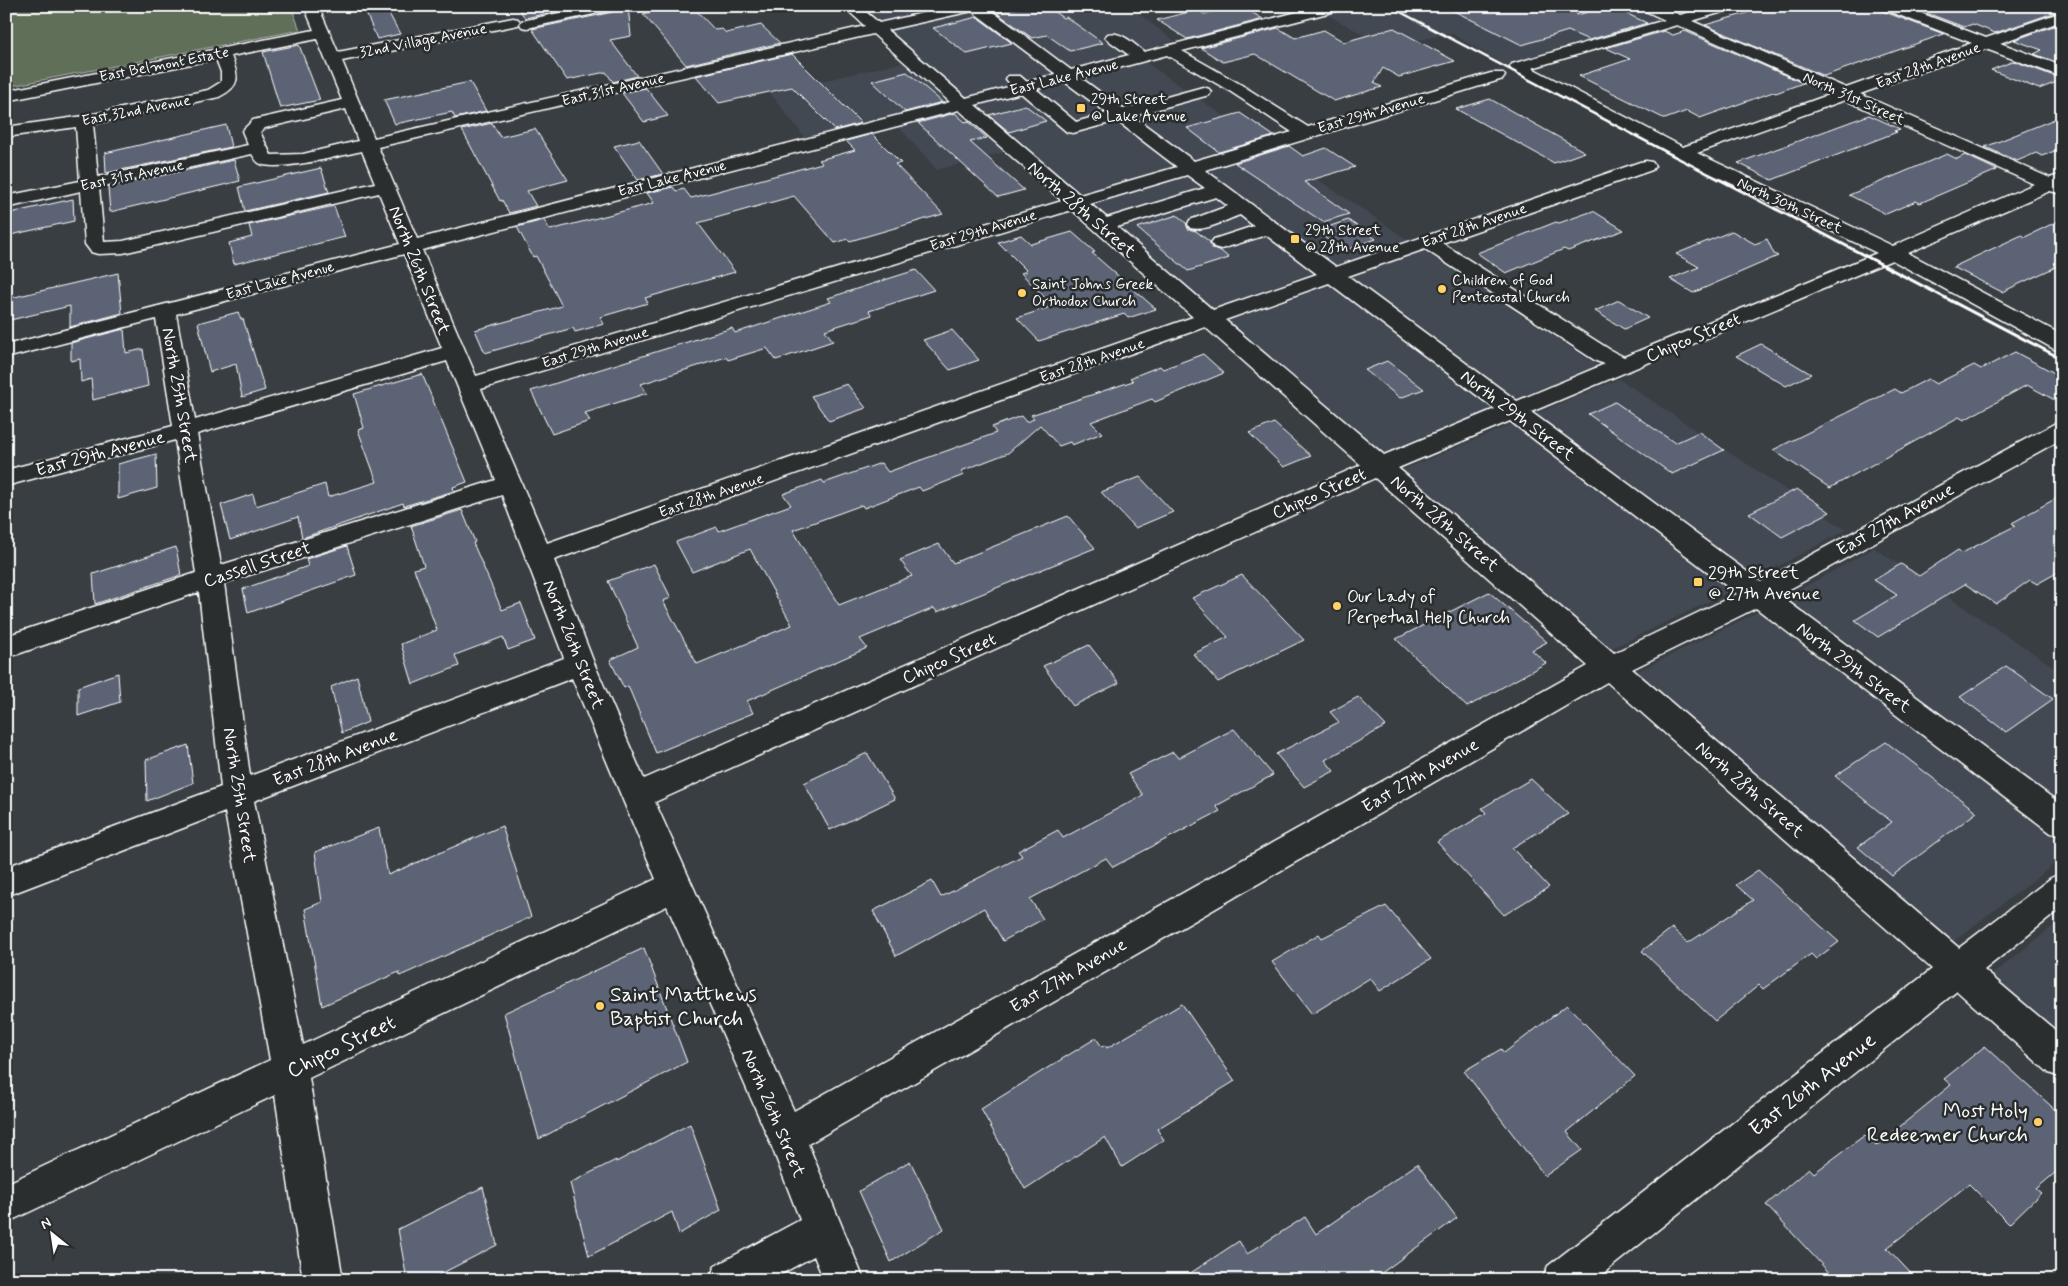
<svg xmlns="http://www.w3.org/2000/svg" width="2068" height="1286" font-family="Mynerve,sans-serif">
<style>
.built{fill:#434952}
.green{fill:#607058;stroke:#b0b8ac}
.building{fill:#5b6475;stroke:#fff}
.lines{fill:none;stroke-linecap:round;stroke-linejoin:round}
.minor-casing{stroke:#fff;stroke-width:3}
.minor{fill:#2a2d2e;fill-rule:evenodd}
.rail-far1{stroke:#fff;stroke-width:2.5}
.rail{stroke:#fff;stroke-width:3}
.poi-dot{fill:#ffd166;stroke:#2a2d2e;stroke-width:2}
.labels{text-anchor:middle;stroke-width:5;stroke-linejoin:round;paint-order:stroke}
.far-street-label{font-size:15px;fill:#fff;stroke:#2a2d2e}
.far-poi-label{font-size:15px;fill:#fff;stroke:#2a2d2e;text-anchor:start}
.street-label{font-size:18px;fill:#fff;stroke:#2a2d2e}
.poi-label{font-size:18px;fill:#fff;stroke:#2a2d2e;text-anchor:start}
.near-poi-label{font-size:21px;fill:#fff;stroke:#2a2d2e;text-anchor:start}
.near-street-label{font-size:21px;fill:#fff;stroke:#2a2d2e}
</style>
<rect width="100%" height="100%" fill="#393e43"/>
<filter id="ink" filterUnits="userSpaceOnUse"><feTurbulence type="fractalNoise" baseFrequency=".02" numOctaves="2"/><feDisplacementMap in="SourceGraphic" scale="10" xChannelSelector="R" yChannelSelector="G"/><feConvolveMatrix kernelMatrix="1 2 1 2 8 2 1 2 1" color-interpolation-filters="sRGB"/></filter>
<g filter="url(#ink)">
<!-- built -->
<g class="built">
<polygon points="859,6 956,6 879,24"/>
<polygon points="991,6 1129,6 1174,41 1071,70 986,8"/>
<polygon points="1356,6 1638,6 1666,19 1505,65 1451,33 1386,47 1326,14"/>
<polygon points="1656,6 1710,6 1677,16"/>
<polygon points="972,11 1056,74 964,98 886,30"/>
<polygon points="1144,61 1259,140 1191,160 1081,78"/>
<polygon points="904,62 949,102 805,138 770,93"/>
<polygon points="1066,81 1176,165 1076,195 973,106"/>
<polygon points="958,110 1005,152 937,170 897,125"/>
<polygon points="1272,149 1408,240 1333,266 1204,169"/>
<polygon points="1188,174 1316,272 1211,309 1088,205"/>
<polygon points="1424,251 1597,365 1513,400 1348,278"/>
<polygon points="1332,284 1495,408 1380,454 1226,322"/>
<polygon points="1619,379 1846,530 1754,579 1533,415"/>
<polygon points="1515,423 1735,589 1608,650 1400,471"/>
<polygon points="1874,548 2062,672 2062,808 1781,600"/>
<polygon points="1762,610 2062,837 2062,858 1949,945 1634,673"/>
<polygon points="2062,919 2062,1041 1988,978"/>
</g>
<!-- green -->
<polygon class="green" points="6,6 291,6 300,30 6,87"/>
<!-- building -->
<g class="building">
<polygon points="363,6 385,6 400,34 377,39"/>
<polygon points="517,6 581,6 525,18"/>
<polygon points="622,6 628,6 631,36 610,40 637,76 613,82 606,72 567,80 532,29 613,12"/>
<polygon points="679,6 692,6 715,30 722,29 726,33 761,25 780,43 686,65 643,14"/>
<polygon points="1025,6 1046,6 1063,18 1066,17 1103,43 1070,51 1047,35 1032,38 997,13"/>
<polygon points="1236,6 1241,6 1263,19 1187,39 1157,20 1197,10 1204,14"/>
<polygon points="1444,6 1575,6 1577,15 1610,6 1647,23 1589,40 1568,31 1522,45"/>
<polygon points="1771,6 1879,6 1882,11 1944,34 1824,76 1705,25"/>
<polygon points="1908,6 2062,6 2062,10 1995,33 1973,24 1964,27"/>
<polygon points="977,17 1012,43 967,54 933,28"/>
<polygon points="2062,23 2062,64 2034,54 2042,50 2014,40"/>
<polygon points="1278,28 1295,38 1324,30 1344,42 1394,28 1455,61 1399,77 1383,68 1374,83 1382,87 1334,101 1255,54 1223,62 1201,48"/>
<polygon points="1664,31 1673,35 1685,31 1803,83 1776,93 1773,92 1700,118 1687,111 1665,119 1579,76 1630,59 1606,48"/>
<polygon points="299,45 320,100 280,108 263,52"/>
<polygon points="792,54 861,123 835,130 792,87 719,103 696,76"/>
<polygon points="2014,61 2062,79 2062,80 2039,89 1991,70"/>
<polygon points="907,72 942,102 905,112 872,81"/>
<polygon points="470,82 486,111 455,118 452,112 395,124 384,100"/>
<polygon points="646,88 668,116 644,122 622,93"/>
<polygon points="1490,99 1585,152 1554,163 1456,109"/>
<polygon points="1025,105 1046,121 1009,132 989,115"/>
<polygon points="955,113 965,122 968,121 987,138 970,142 1024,190 998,197 918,123"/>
<polygon points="1240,113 1274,136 1219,152 1187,128"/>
<polygon points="1869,115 1900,129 1894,131 1897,132 1772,180 1738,163"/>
<polygon points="2062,116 2062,148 2042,156 2036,153 2017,161 1985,147"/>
<polygon points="492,123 500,137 535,129 568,180 527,191 536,206 509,213 502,200 500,201 462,130"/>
<polygon points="226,125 231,147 106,173 105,153"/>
<polygon points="872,134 901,163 895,164 943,214 850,241 848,239 835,243 794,196 698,223 735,272 645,298 648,303 600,317 604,324 575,332 573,328 485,353 475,330 562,306 536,256 533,257 517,227 544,220 550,230 597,218 654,203 647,193 673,187 676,191 684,189 691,198 711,193 822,163 819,160 855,150 846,141"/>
<polygon points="639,140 663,174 638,180 614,146"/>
<polygon points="1289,146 1303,156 1326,148 1355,167 1304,182 1349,214 1323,222 1235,163"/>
<polygon points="1947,154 1957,159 1965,155 1997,170 1920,203 1916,201 1886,214 1849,195"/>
<polygon points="234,160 240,181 110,212 108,187"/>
<polygon points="321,168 329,192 245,211 239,187"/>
<polygon points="73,199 74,221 6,236 6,214"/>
<polygon points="334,206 345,237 234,264 229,243 252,237 249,225"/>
<polygon points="1593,211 1624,230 1568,251 1564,249 1506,273 1477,253 1556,222 1559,223"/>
<polygon points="1177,215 1186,223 1188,229 1196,231 1210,242 1212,248 1221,251 1229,258 1188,271 1137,228"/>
<polygon points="2062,219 2062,264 2002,292 1953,267 2022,235 2025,237"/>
<polygon points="1348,220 1376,239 1343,251 1316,231"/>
<polygon points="1732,231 1755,244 1767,239 1774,254 1778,256 1693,293 1670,279 1699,267 1676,254"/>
<polygon points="1072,232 1095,252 1092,253 1156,309 1128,318 1124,314 1039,341 1017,318 1053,306 1021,273 1027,271 998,242 1021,235 1031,244"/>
<polygon points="916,270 934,290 869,311 872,315 825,330 833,341 776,360 767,348 728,360 726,357 641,384 647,393 585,413 590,421 552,434 531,391 732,328 735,333 831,302 828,298"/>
<polygon points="118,273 122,313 70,327 70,306 6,321 6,299"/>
<polygon points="1619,300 1648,318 1624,329 1595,311"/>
<polygon points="238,312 241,319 243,319 265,390 242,397 236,364 210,372 198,323"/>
<polygon points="124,329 126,353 143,349 148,386 93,400 91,379 81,382 80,359 71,361 71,343"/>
<polygon points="952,330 979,360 950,370 923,340"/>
<polygon points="1761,344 1811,374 1786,386 1736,356"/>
<polygon points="2015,352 2062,377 2062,404 2027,385 1964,420 1959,417 1830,488 1773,450 1895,389 1901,393 1928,379 1936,384 1974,365 1981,369"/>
<polygon points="1203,354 1224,373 1155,402 1152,399 1091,422 1102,433 1072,445 1070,442 1059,446 1040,425 1008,453 961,471 964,475 922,491 919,487 864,508 862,505 793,530 805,550 804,550 839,605 912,576 900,560 939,544 953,563 1068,516 1095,548 937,612 934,608 860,639 867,648 747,701 753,713 656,753 628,686 624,688 610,660 638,647 608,581 654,564 671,598 663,601 697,664 792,625 750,549 692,572 676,542 717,527 719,531 791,505 783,494 822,480 824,483 881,463 888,472 996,433 992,427 1021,416 1026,422 1034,419 1031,415 1133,381 1130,378 1160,366 1163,369"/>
<polygon points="1387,361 1424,389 1400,398 1365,370"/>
<polygon points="422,374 467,482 453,487 454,491 404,506 403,503 302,538 298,517 230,540 221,505 253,494 256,506 325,484 328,497 377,482 358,430 364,428 354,394"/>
<polygon points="847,384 866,408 829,421 811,396"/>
<polygon points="1615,402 1675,443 1699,432 1724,450 1672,474 1588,414"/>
<polygon points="1274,423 1311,456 1284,467 1249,433"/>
<polygon points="156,454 157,488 118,499 118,464"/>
<polygon points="1140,477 1173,512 1135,528 1101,492"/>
<polygon points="1797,489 1830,512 1782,537 1749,513"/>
<polygon points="2062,495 2062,570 2037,584 2030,580 1996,604 1965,584 1878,637 1855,620 1897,595 1874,580 1901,564 1919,576 1958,550 1962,553 2015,526 2012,523"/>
<polygon points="462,510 475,542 473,543 502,610 521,603 535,640 508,650 503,637 455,655 459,666 413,684 401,644 437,630 414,569 424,566 411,526"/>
<polygon points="347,546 356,575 248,613 243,589 308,566 306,559"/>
<polygon points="176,547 181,575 95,604 93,574"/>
<polygon points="1242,575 1304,640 1218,682 1193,654 1228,637 1192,598"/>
<polygon points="1489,592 1547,642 1532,650 1546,663 1467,707 1396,639"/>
<polygon points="1089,645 1119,683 1073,706 1043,666"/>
<polygon points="2006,666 2053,699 2006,732 1960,697"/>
<polygon points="118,673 120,702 78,716 78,687"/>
<polygon points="357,676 368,722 342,733 331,687"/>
<polygon points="1358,697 1386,726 1325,760 1334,771 1304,787 1276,754 1339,722 1330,712"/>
<polygon points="1234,729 1273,775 1216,806 1220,811 1113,867 1106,858 1030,899 1043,919 1003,941 984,908 896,956 873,911 932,881 941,897 1022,856 1018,851 1058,830 1063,838 1143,795 1128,774 1173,752 1178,758"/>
<polygon points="1886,742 1977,812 1892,876 1858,847 1892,822 1835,776"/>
<polygon points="188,745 193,783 147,801 146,760"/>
<polygon points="867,753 895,799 830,830 804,783"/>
<polygon points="1531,779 1568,814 1512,848 1549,887 1504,915 1437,842 1486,813 1482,808"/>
<polygon points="502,826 531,917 400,976 399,972 322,1006 305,909 322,902 315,852 379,828 388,875"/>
<polygon points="1758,870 1839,942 1816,959 1811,954 1763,989 1759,985 1715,1021 1642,951 1672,928 1688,943 1753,900 1736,885"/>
<polygon points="1386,906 1431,959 1380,991 1370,978 1312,1014 1272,962 1319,934 1322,938"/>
<polygon points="644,948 687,1062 539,1139 504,1013"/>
<polygon points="1182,1004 1235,1081 1157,1129 1164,1140 1122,1167 1105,1137 1025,1189 981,1109 1096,1038 1102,1047 1105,1045 1107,1048"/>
<polygon points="1567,1005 1635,1076 1567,1132 1582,1150 1545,1176 1464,1071 1501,1049 1504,1053"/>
<polygon points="1985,1046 2062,1116 2062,1167 2036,1189 2041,1193 2009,1224 1969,1184 1887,1248 1917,1280 1836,1280 1766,1205 1809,1168 1814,1173 1865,1135 1876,1146 1951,1085 1944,1079"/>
<polygon points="690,1124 721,1210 679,1234 672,1212 589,1256 570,1183 616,1160 616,1162"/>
<polygon points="910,1161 944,1229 891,1262 859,1191"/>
<polygon points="1417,1164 1457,1218 1372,1280 1180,1280 1239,1241 1247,1254 1305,1217 1316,1234"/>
<polygon points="483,1187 497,1245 429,1280 407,1280 398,1229"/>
</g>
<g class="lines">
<defs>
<g id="minor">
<path d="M304,6H318L338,52L513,18L518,19L520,22L518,25L513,26L342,61L374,138L865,26L843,6H859L879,23L954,6H985L1071,70L1129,55L1108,40L1105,37L1108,34C1121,31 1134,44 1144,52L1320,6H1345L1343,9L1182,51L1240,84L1308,127L1491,73H1503L1505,76L1503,79L1205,170L1336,267L1640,162L1646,161L1652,162L1655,166L1652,170L1442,243L1612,351L1624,357L1877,253L1676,157L1512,70L1510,67L1512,64L1665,20L1641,9L1639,6H1659L1680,15L1711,6H1735L1733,9L1692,21L1846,88L1972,43L1883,9L1881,6H1902L1986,38L2062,12V21L2000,43L2062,66V77L1986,49L1860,94L2050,178L2062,174V194L2050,191L1908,253L2062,335V350L2054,349L1892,260L1531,412L1761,582L2054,424L2062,422V439L1779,595L2062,805V836L2051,833L1756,608L1632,669L1959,948L2051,878L2062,873V908L1984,970L2062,1036V1078L2049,1073L1957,991L1595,1280H1542L1548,1266L1932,969L1607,682L808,1144L864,1280H824L814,1256L770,1280H709L715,1266L800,1220L770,1142L667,906L309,1078L343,1280H303L275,1095L6,1223V1184L270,1060L225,812L6,896V867L221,787L199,592L6,658V636L196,573L175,440L6,486V470L173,426L156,319L6,358V345L400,244L379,193L123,253L98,254L91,252L85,244L81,191L6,208V196L80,181L76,127L6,137V127L84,116L208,90L221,82V72L216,59L6,101V91L314,30ZM972,11L1056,74L1027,82L1020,76H1008L1006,79L1012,86L966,98L887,30ZM1677,25L1831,94L1683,147L1532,68ZM873,34L950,102L417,239L378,147ZM317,39L342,100L253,120L242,131L248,145L98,177L93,124L219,97C241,86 239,77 231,56ZM1167,55L1228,90L1292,132L1194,161L1133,116L1209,95L1211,92L1209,89L1203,87L1123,109L1081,78ZM1065,82L1107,113L1076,122L1036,89ZM1021,93L1067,132L1073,133L1117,121L1177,167L1080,195L975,105ZM1845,100L2034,184L1893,246L1697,153ZM346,109L358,141L303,154L271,155L260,132L265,128ZM959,110L1062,201L476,376L422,250ZM362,151L375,183L123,241L104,242L99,187L252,154C254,157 256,161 259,163C275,173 343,155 362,151ZM1187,175L1205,188L1107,218L1090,204ZM1216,197L1228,206L1190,220L1188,224L1190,228C1206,232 1225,220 1240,215L1254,226L1214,239L1211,243L1214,247L1221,249L1266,235L1317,274L1213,310L1117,227ZM1072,210L1193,317L547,543L481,389ZM1425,249L1596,361L1605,364L1517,401L1348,276ZM404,254L442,348L195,420L176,314ZM1329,283L1495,409L1384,455L1225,320ZM1205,327L1361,465L644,779L594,663L554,560ZM447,361L496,480L221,565L197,434ZM1510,421L1737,594L1614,653L1398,468ZM1375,478L1588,666L794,1111L655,802ZM502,495L564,658L250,776L224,583ZM572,678L656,879L303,1045L254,801Z"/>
<polygon points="591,6 620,6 613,10 527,28 522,27 520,24 522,21"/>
</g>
</defs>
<!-- minor casing -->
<use href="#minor" class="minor-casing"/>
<!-- minor -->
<use href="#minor" class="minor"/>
<!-- rail-far1 -->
<polyline class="rail-far1" points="1389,6 1777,210"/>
<!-- rail -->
<polyline class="rail" points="1774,208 2062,359"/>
</g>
</g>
<!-- markers -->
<g class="poi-dot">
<rect x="1076" y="103" width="10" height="10" rx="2.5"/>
<rect x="1290" y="234" width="10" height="10" rx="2.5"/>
<circle cx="1442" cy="289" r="5"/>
<circle cx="1022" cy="293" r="5"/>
<rect x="1693" y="577" width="10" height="10" rx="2.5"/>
<circle cx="1337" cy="606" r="5"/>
<circle cx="600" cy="1006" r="5"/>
<circle cx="2038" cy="1122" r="5"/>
</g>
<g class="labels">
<!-- far-street labels -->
<g class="far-street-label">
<text transform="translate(423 40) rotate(-11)" y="5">32nd Village Avenue</text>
<text transform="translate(164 64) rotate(-11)" y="5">East Belmont Estate</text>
<text transform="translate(1928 65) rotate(-20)" y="5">East 28th Avenue</text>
<text transform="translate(1064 77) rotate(-14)" y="5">East Lake Avenue</text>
<text transform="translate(613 89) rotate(-13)" y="5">East 31st Avenue</text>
<text transform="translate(1854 98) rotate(24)" y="5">North 31st Street</text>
<text transform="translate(136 110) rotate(-11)" y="5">East 32nd Avenue</text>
<text transform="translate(1371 113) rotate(-16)" y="5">East 29th Avenue</text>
<text transform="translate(132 175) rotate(-12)" y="5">East 31st Avenue</text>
<text transform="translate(672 178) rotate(-14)" y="5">East Lake Avenue</text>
<text transform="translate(1790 205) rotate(25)" y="5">North 30th Street</text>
<text transform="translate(1474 225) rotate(-19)" y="5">East 28th Avenue</text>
<text transform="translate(983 230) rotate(-17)" y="5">East 29th Avenue</text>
<text transform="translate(280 280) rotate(-15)" y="5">East Lake Avenue</text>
<text transform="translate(595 347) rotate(-17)" y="5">East 29th Avenue</text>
<text transform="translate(1092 360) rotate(-19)" y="5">East 28th Avenue</text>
<text transform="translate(711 495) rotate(-19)" y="5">East 28th Avenue</text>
</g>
<!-- far-poi labels -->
<g class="far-poi-label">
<text x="1091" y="104">29th Street<tspan x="1091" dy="17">@ Lake Avenue</tspan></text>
<text x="1305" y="235">29th Street<tspan x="1305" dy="17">@ 28th Avenue</tspan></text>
<text x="1452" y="285">Children of God<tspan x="1452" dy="17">Pentecostal Church</tspan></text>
<text x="1032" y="289">Saint Johns Greek<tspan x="1032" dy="17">Orthodox Church</tspan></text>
</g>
<!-- street labels -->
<g class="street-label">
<text transform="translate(1082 209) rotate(41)" y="6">North 28th Street</text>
<text transform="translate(420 270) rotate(68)" y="6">North 26th Street</text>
<text transform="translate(1693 337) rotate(-23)" y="6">Chipco Street</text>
<text transform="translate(180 395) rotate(80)" y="6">North 25th Street</text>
<text transform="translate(1518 415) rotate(37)" y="6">North 29th Street</text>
<text transform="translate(100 453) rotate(-15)" y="6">East 29th Avenue</text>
<text transform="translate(1319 493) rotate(-24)" y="6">Chipco Street</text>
<text transform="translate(1895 519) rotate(-29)" y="6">East 27th Avenue</text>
<text transform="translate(1445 523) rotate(41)" y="6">North 28th Street</text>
<text transform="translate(257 564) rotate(-18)" y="6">Cassell Street</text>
<text transform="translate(574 644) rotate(68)" y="6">North 26th Street</text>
<text transform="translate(949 658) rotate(-24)" y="6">Chipco Street</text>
<text transform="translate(1854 667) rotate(37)" y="6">North 29th Street</text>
<text transform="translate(335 757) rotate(-21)" y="6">East 28th Avenue</text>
<text transform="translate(1420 775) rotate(-30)" y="6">East 27th Avenue</text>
<text transform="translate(1750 789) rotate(41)" y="6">North 28th Street</text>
<text transform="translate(240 795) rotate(81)" y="6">North 25th Street</text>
<text transform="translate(1068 975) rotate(-30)" y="6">East 27th Avenue</text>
<text transform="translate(774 1113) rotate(67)" y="6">North 26th Street</text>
</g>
<!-- poi labels -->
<g class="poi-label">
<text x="1708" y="578">29th Street<tspan x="1708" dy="21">@ 27th Avenue</tspan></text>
<text x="1347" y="602">Our Lady of<tspan x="1347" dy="21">Perpetual Help Church</tspan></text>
</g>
<!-- near-poi labels -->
<g class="near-poi-label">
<text x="610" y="1001">Saint Matthews<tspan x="610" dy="24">Baptist Church</tspan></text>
<text x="2028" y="1117" text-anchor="end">Most Holy<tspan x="2028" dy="24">Redeemer Church</tspan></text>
</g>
<!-- near-street labels -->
<g class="near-street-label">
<text transform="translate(341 1046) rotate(-26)" y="7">Chipco Street</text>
<text transform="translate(1812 1084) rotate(-38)" y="7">East 26th Avenue</text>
</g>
</g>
<!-- margin -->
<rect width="2068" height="1286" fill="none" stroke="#2a2d2e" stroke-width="25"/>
<rect x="12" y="12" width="2043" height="1261" fill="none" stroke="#fff" stroke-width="2" filter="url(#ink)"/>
<!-- north arrow -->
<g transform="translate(52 1234) rotate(330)" stroke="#2a2d2e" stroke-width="4" paint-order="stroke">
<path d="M0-4L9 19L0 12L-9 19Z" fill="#ffffff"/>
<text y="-8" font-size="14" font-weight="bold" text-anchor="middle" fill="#ffffff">N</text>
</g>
</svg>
